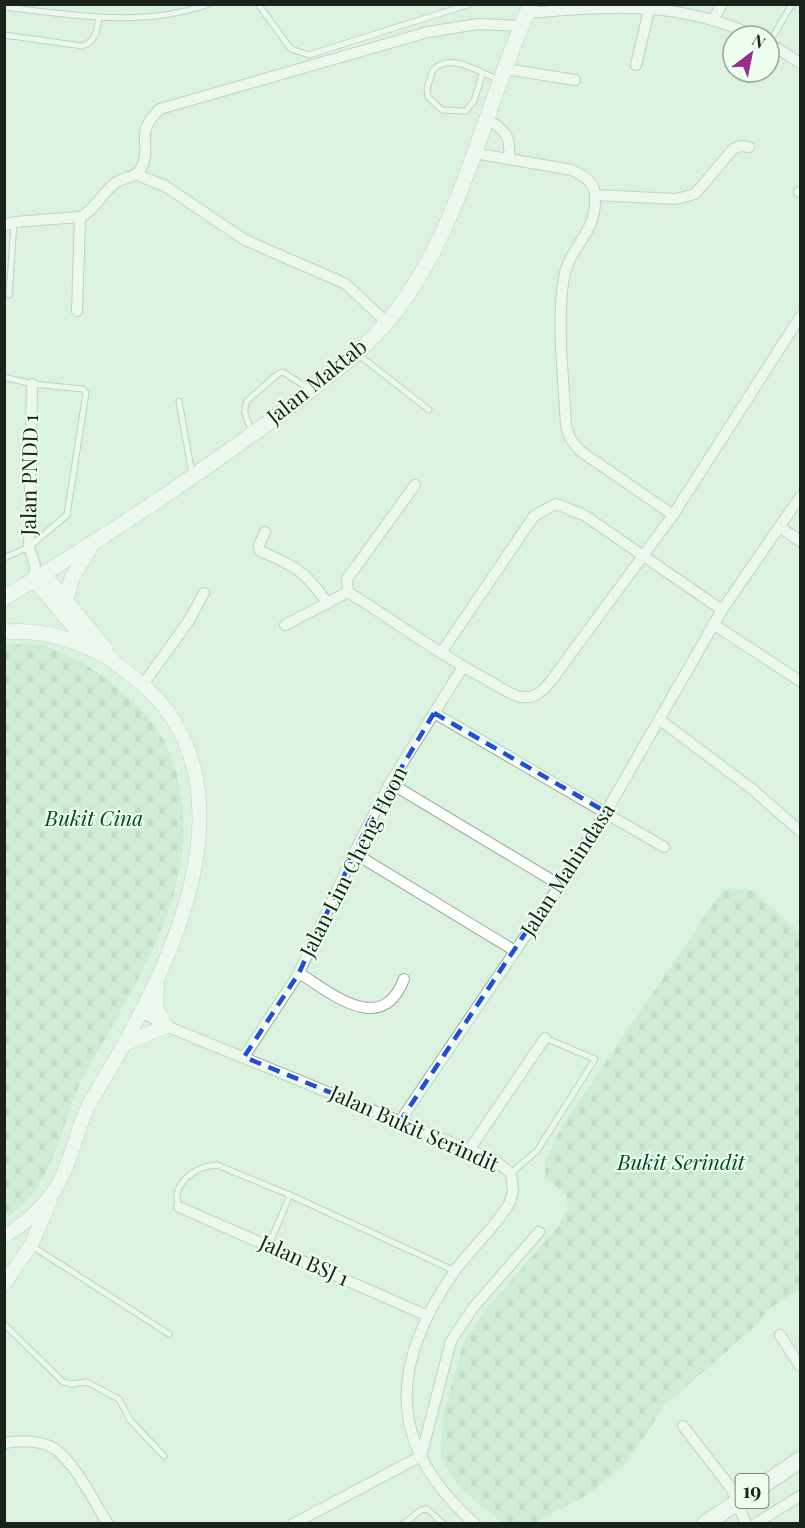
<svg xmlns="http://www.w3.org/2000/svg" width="805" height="1528" font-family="'Playfair Display',serif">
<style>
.cemetery{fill:url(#cemetery-stones)}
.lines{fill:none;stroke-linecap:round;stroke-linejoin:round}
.service-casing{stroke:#99ae9d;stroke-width:7}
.minor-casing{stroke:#99ae9d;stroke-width:12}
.tertiary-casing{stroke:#99ae9d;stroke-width:15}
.secondary-casing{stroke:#99ae9d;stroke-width:16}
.primary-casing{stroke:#99ae9d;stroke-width:18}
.service{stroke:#fff;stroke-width:5}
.minor{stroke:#fff;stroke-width:10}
.tertiary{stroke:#fff;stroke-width:14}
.secondary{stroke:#fff;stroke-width:15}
.primary{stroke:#fff;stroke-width:16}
.marked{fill:none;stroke:#1d4ed8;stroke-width:4.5;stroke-dasharray:12 8;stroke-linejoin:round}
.labels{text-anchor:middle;stroke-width:4.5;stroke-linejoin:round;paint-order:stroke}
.shield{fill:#ecfeef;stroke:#59645b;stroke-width:1.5}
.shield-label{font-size:20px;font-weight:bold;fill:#1a221c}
.street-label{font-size:21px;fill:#1a221c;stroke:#ecfeef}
.park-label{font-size:21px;font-style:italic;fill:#014b21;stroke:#ecfeef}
</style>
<defs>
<pattern id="cemetery-stones" width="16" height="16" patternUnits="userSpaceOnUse" patternTransform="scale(1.5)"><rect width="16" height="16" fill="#bce7c5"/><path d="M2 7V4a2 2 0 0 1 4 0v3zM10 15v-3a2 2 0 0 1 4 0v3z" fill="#a1c6a9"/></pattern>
</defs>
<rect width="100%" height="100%" fill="#dcf2e0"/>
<!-- cemetery -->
<g class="cemetery">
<path d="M32,643C74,653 97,670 129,698C160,725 175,754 181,795C197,899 131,989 84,1076C57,1127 58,1185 5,1219L4,645Z"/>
<polygon points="724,888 752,890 800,932 800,1289 769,1309 753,1328 662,1408 646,1435 624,1464 591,1493 542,1518 537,1523 502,1523 458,1486 441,1458 443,1416 464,1341 489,1306 557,1228 567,1210 566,1195 545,1177 546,1160 561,1128"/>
</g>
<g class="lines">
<defs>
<g id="service">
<polyline points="258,4 291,49 309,55 470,4"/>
<path d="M4,7C73,15 142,28 209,4"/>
<path d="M4,35L83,46C96,40 97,31 99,18"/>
<polyline points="769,43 792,4"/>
<path d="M482,75L474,101L466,111L442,110L428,97L427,88L433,70C453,51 479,74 499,79"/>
<polyline points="9,295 14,222"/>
<polyline points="359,355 429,410"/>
<polyline points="4,377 32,384 83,389 86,393 67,515 29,547 4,558"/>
<polyline points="179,401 192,474"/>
<path d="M252,431C247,420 242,412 247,401L279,373L283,372L309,389"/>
<polyline points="511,1173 537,1151 595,1059 545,1038"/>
<path d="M179,1207C170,1183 196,1166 217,1165L290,1195L455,1271"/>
<polyline points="269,1245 290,1195"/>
<polyline points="32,1246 169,1334"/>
<polyline points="4,1324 63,1382 72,1384 87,1382 119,1399 130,1420 164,1456"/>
<polyline points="403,1524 421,1510 427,1509 444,1524"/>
</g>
<g id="minor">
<path d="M527,13C612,6 677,0 755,36"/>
<polyline points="715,16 722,4"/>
<polyline points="769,43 800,63"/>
<polyline points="636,65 650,6"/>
<polyline points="506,69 575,80"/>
<path d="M488,120C506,130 511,137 509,159"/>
<path d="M474,153L572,170C584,176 595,182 595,196C597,235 569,246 564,277C556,323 564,379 566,426L570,438L579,450L673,515"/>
<polyline points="137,175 165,186 245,240 346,284 386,322"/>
<polyline points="799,192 800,192"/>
<polyline points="595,195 676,199 695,194 733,149 740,146 749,147"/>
<path d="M4,226L14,222L80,217C96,210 102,191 117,182C125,177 136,178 141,169C153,146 133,133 160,109L428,32L478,24L522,26"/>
<polyline points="77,311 80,217"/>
<polyline points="32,384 29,547 35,565 34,580"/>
<path d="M415,485L347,579L348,592C393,620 437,653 484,678C495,684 508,694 521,697C535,699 543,691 551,681L673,515L800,317"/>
<polyline points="781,528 800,541"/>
<path d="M265,532L259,545L260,551C295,566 306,571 327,603"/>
<polyline points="713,624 800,681"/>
<polyline points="285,625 348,592"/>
<polyline points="441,653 534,516 556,504 584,515 722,610"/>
<polyline points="144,683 188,622 204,593"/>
<polyline points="434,713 664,847"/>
<polyline points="660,720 752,789 800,831"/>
<polyline points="390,783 560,885"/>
<polyline points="354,853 515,951"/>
<path d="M299,973C331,993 382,1037 404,979"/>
<path d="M142,1012L166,1026L494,1160L511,1173L513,1192L509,1204C494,1229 471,1248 454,1272C389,1366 386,1445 475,1524"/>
<polyline points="244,1057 299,973 354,853 390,783 463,667"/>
<polyline points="400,1121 560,885 606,812 722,610 800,497"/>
<polyline points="469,1150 545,1038"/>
<polyline points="179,1207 428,1316"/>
<polyline points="780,1335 800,1366"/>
<polyline points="683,1426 731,1488 746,1524"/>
<path d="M4,1443C20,1440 41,1440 55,1449C75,1463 95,1503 108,1524"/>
<polyline points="293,1524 421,1456 451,1341 473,1308 539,1232"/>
<polyline points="755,1524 800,1496"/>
</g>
<g id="tertiary">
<polyline points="44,574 106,649"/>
<polyline points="125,1044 166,1026 156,1007 157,988"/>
<path d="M4,1236C24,1225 46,1205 57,1186C74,1158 77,1122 95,1094C154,996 244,834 174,721C154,688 124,671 95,647C72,629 54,602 34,580"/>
<polyline points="4,1284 31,1245 50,1202"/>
</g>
<g id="secondary">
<path d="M4,598C97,542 187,483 273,419C322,381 375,346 409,293C467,205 487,99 531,4"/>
<polyline points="66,599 72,578 91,546"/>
<path d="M4,632C45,629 76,640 112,659"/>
</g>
<polyline id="primary" points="705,1524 800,1460"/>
</defs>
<!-- service casing -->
<use href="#service" class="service-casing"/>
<!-- minor casing -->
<use href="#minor" class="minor-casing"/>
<!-- tertiary casing -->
<use href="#tertiary" class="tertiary-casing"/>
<!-- secondary casing -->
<use href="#secondary" class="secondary-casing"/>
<!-- primary casing -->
<use href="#primary" class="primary-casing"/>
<!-- service -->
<use href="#service" class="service"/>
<!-- minor -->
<use href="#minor" class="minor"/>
<!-- tertiary -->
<use href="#tertiary" class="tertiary"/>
<!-- secondary -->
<use href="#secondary" class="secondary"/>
<!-- primary -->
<use href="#primary" class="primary"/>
</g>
<!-- marked area -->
<path d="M0 0H805V1528H0ZM434,713L606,812L400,1121L244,1057L299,973L369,822Z" fill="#dcf2e0" fill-opacity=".55" fill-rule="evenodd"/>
<path class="marked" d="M434,713L606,812L400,1121L244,1057L299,973L369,822Z"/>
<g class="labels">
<!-- shield labels -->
<rect class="shield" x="735.5" y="1474" width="33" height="34" rx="4.5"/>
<g class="shield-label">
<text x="752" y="1498">19</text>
</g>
<!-- street labels -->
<g class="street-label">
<text transform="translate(317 382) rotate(-39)" y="7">Jalan Maktab</text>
<text transform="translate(30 475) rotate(-89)" y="7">Jalan PNDD 1</text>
<text transform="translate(354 862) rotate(-63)" y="7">Jalan Lim Cheng Hoon</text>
<text transform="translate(568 870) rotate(-57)" y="7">Jalan Mahindasa</text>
<text transform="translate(414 1129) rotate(24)" y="7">Jalan Bukit Serindit</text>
<text transform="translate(304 1261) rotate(24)" y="7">Jalan BSJ 1</text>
</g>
<!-- park labels -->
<g class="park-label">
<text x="94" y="826">Bukit Cina</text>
<text x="681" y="1170">Bukit Serindit</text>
</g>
</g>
<!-- border -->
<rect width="805" height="1528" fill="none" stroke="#1a221c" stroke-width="12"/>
<!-- north arrow -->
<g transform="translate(751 54) rotate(32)"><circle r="28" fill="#ecfeef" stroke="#98a69b" stroke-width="1.5"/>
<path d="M0-4.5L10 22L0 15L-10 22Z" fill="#972d8f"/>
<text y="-9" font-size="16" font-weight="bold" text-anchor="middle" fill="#1a221c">N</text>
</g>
</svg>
